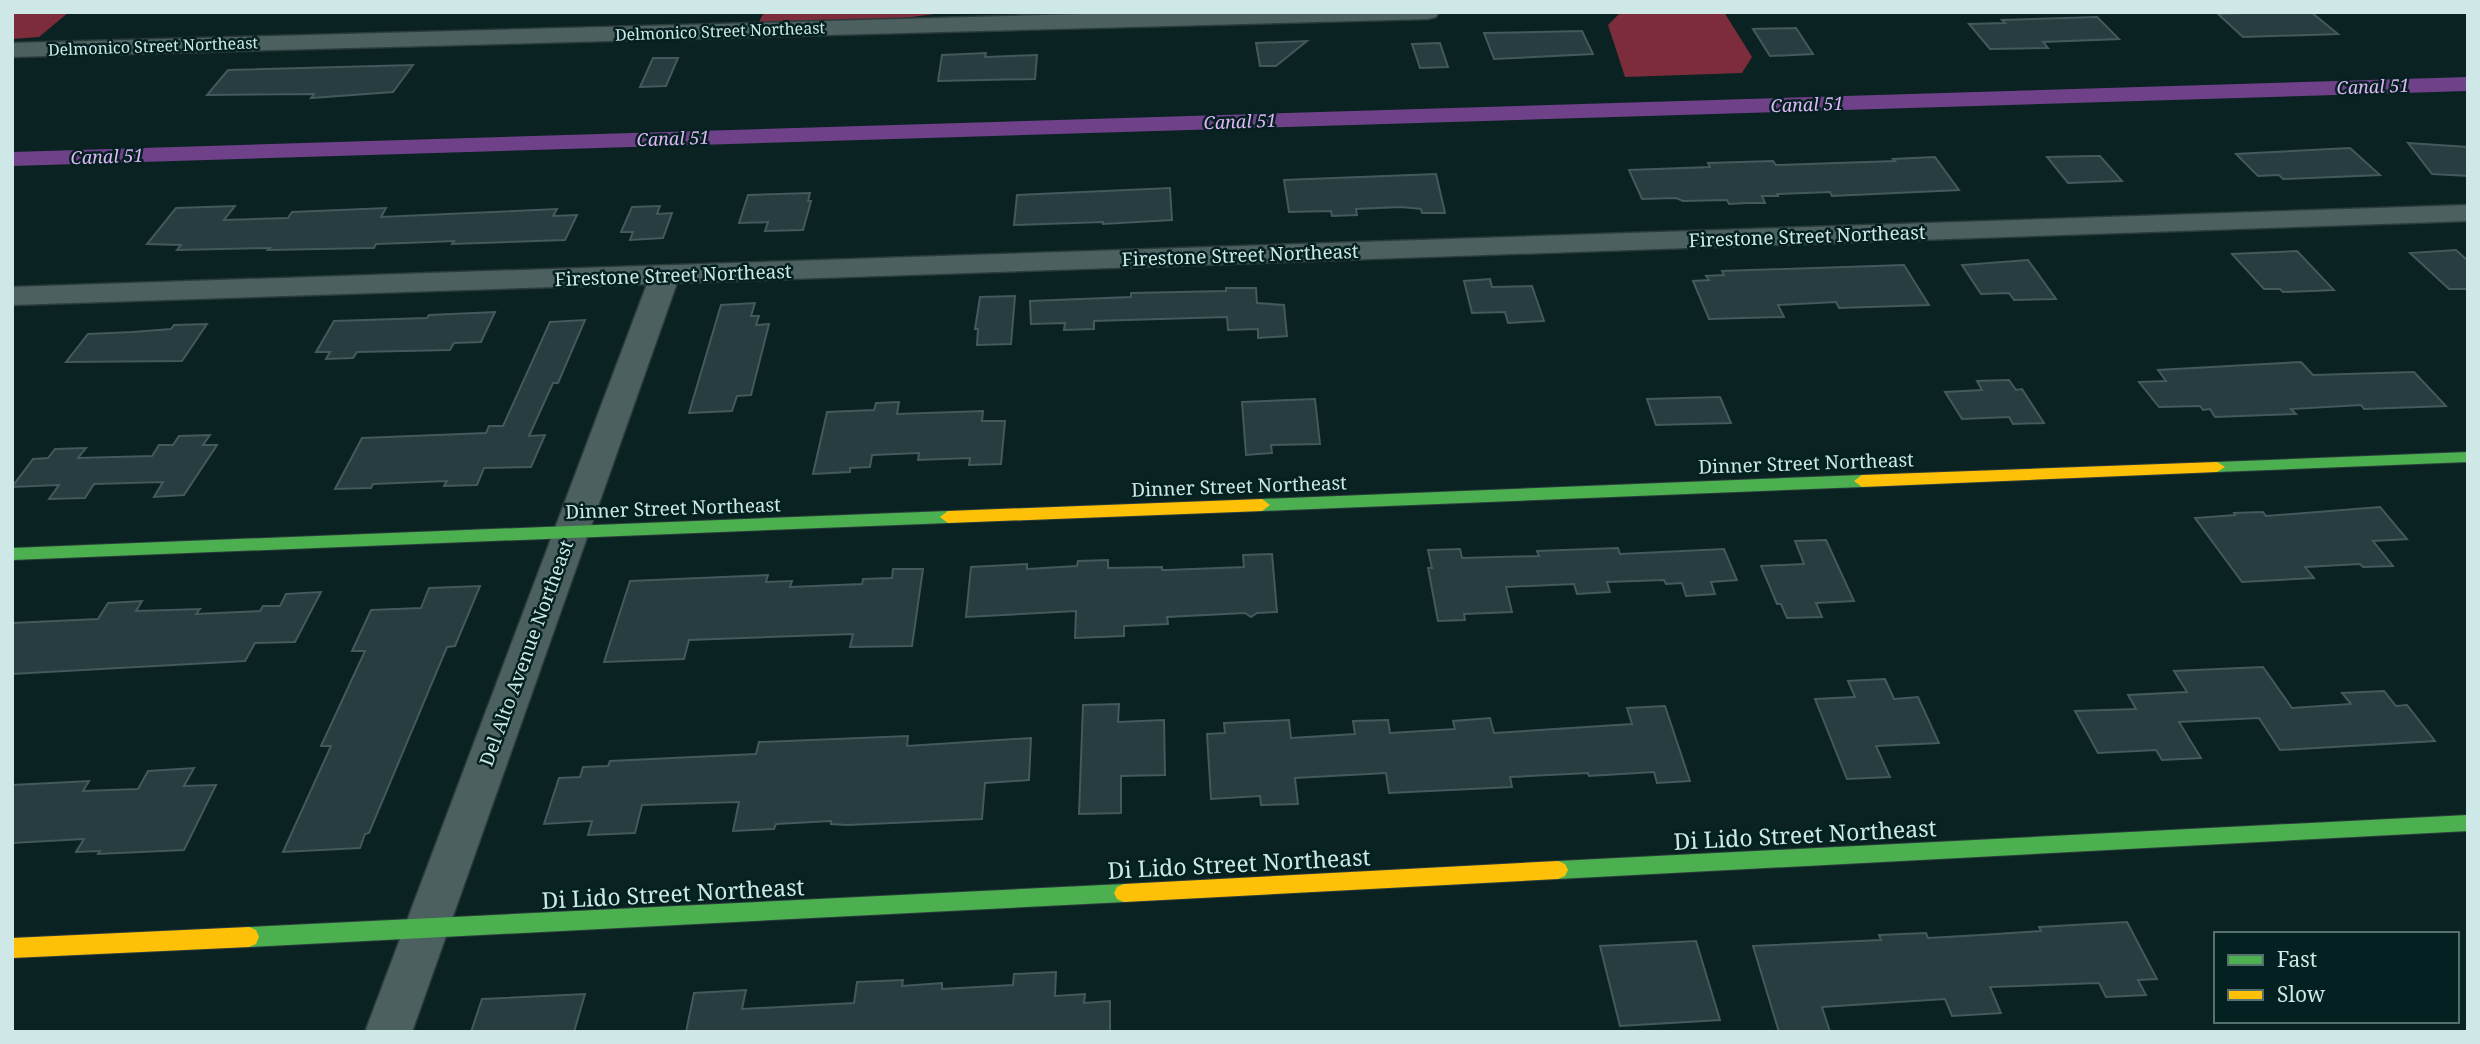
<svg xmlns="http://www.w3.org/2000/svg" width="2480" height="1044" font-family="'Noto Serif',serif">
<style>
.forest{fill:#7d2c3c}
.lines{fill:none;stroke-linecap:round;stroke-linejoin:round}
.canal{fill:#6e4188;fill-rule:evenodd}
.building{fill:#283d3f;stroke:#44595b;stroke-width:2}
.street-casing{stroke:#2b3c3b;stroke-width:3}
.fast-casing{stroke:#2b3c3b;stroke-width:2}
.slow-casing{stroke:#2b3c3b;stroke-width:2}
.street{fill:#4c605f;fill-rule:evenodd}
.fast{fill:#4caf50;fill-rule:evenodd}
.slow{fill:#ffc107;fill-rule:evenodd}
.labels{text-anchor:middle;stroke-width:5;stroke-linejoin:round;paint-order:stroke}
.far-street-label{font-size:16px;fill:#cde8e6;stroke:#042020}
.far-water-label{font-size:18px;font-style:italic;fill:#dfb6f6;stroke:#042020}
.street-label{font-size:19px;fill:#cde8e6;stroke:#042020}
.near-street-label{font-size:23px;fill:#cde8e6;stroke:#042020}
</style>
<rect width="100%" height="100%" fill="#0a2221"/>
<!-- forest -->
<g class="forest">
<polygon points="12,12 69,12 39,37 12,39"/>
<polygon points="764,12 951,12 904,18 758,24"/>
<polygon points="1724,12 1752,57 1742,73 1625,77 1608,25 1619,14"/>
</g>
<g class="lines">
<!-- canal -->
<polygon class="canal" points="2468,77 2468,91 12,166 12,152"/>
</g>
<!-- building -->
<g class="building">
<polygon points="2270,12 2311,12 2338,34 2243,37 2218,14"/>
<polygon points="2097,17 2119,39 2043,42 2048,48 1990,49 1969,24 2005,23 2002,20"/>
<polygon points="1796,28 1813,54 1770,56 1753,29"/>
<polygon points="1582,31 1593,54 1494,59 1484,33"/>
<polygon points="1307,41 1276,66 1260,66 1256,43"/>
<polygon points="1440,43 1448,67 1420,68 1412,44"/>
<polygon points="986,53 985,57 1037,55 1035,79 938,81 942,55"/>
<polygon points="653,58 678,58 666,86 640,87"/>
<polygon points="413,65 393,92 311,98 314,94 207,95 228,70"/>
<polygon points="2408,143 2468,147 2468,176 2432,174"/>
<polygon points="2350,148 2380,175 2283,179 2279,175 2258,176 2236,154"/>
<polygon points="2093,156 2100,156 2122,181 2068,183 2047,157"/>
<polygon points="1935,157 1959,190 1832,196 1830,192 1777,194 1778,196 1762,196 1765,203 1747,203 1729,204 1727,200 1683,201 1676,198 1642,199 1629,170 1710,167 1708,163 1773,161 1776,165 1895,161 1893,159"/>
<polygon points="1436,174 1445,213 1422,213 1421,209 1401,207 1356,209 1357,215 1332,216 1331,211 1289,212 1284,180"/>
<polygon points="1170,188 1172,220 1103,224 1103,222 1014,225 1017,195"/>
<polygon points="810,193 808,201 811,201 803,230 765,231 768,222 739,223 748,195"/>
<polygon points="235,206 224,220 288,218 292,212 386,208 381,217 557,209 553,216 577,215 565,240 452,244 454,241 405,243 376,244 374,248 268,250 270,248 177,250 181,245 147,244 176,208"/>
<polygon points="660,206 657,214 672,213 663,238 630,240 633,232 621,232 632,207"/>
<polygon points="2456,250 2468,261 2468,289 2449,289 2410,253"/>
<polygon points="2297,251 2334,290 2283,292 2280,289 2264,289 2232,254"/>
<polygon points="2028,260 2056,299 2014,300 2009,293 1981,294 1962,265"/>
<polygon points="1904,265 1929,305 1839,308 1836,302 1778,305 1784,317 1709,319 1693,281 1709,280 1706,276 1724,275 1722,271"/>
<polygon points="1490,279 1492,287 1532,286 1544,321 1508,323 1505,312 1472,313 1464,281"/>
<polygon points="1226,288 1256,288 1257,303 1284,305 1287,336 1258,338 1258,329 1228,330 1227,317 1094,321 1094,329 1064,330 1065,323 1031,324 1030,301 1131,297 1131,293 1226,291"/>
<polygon points="1015,296 1011,344 977,345 978,329 975,329 980,297"/>
<polygon points="755,303 751,316 759,316 756,325 769,324 751,395 737,396 732,411 689,413 721,305"/>
<polygon points="495,312 481,342 454,343 450,350 357,352 353,358 326,359 330,352 316,352 334,321 427,318 429,315"/>
<polygon points="585,320 558,383 553,383 529,436 545,435 531,467 484,468 477,485 444,486 447,481 373,484 371,488 335,489 362,438 486,433 489,426 503,426 550,322"/>
<polygon points="207,324 182,361 66,362 88,334 132,332 171,329 174,325"/>
<polygon points="2301,362 2313,375 2414,372 2446,406 2364,409 2361,405 2291,409 2296,414 2215,417 2210,409 2203,410 2200,406 2159,407 2139,382 2166,381 2158,370"/>
<polygon points="2009,380 2016,390 2022,389 2044,423 2013,424 2009,417 1962,419 1945,392 1982,390 1977,381"/>
<polygon points="1720,397 1731,423 1656,425 1647,399"/>
<polygon points="1315,399 1320,444 1271,445 1272,453 1246,455 1242,402"/>
<polygon points="899,402 897,414 983,411 982,421 1005,421 1001,464 969,465 970,458 918,460 919,453 872,455 870,467 850,468 850,472 813,474 827,412 874,410 876,403"/>
<polygon points="210,435 203,445 217,445 184,495 154,497 163,482 94,484 85,498 49,499 59,485 12,487 33,459 48,458 55,449 86,448 78,458 152,456 159,445 173,445 179,436"/>
<polygon points="2380,507 2407,539 2373,541 2393,566 2363,567 2360,564 2305,567 2314,578 2242,582 2195,518 2235,515 2234,513 2263,512 2266,516"/>
<polygon points="1826,540 1854,601 1816,603 1822,617 1787,618 1781,604 1777,604 1761,566 1804,564 1795,541"/>
<polygon points="1618,548 1620,554 1724,549 1737,580 1711,582 1715,594 1686,596 1682,583 1666,584 1664,580 1607,582 1610,592 1577,594 1574,584 1506,587 1512,612 1464,614 1465,620 1438,621 1428,568 1432,568 1428,550 1460,549 1462,558 1539,556 1537,551"/>
<polygon points="1272,554 1277,612 1257,613 1251,617 1245,613 1167,617 1168,624 1124,626 1124,636 1075,638 1076,611 966,617 971,567 1027,564 1027,569 1077,566 1078,561 1108,560 1108,568 1162,567 1162,570 1167,570 1244,567 1243,555"/>
<polygon points="893,569 923,569 912,646 850,647 853,634 689,640 684,659 604,662 630,581 768,575 766,582 792,581 790,587 862,584 863,579 892,578"/>
<polygon points="480,586 455,646 447,647 369,833 365,834 360,848 283,852 331,746 321,746 365,651 352,651 371,610 421,608 429,588"/>
<polygon points="321,592 295,642 255,643 245,661 12,674 12,623 98,619 108,603 142,601 136,611 200,609 196,614 260,611 263,606 280,606 286,594"/>
<polygon points="2263,667 2292,708 2351,704 2342,693 2384,691 2396,706 2407,705 2435,741 2280,750 2259,718 2179,722 2201,758 2162,760 2156,750 2098,753 2075,711 2136,709 2128,695 2187,692 2174,671"/>
<polygon points="1885,679 1894,699 1918,697 1939,743 1876,746 1890,777 1847,779 1815,699 1855,697 1848,681"/>
<polygon points="1119,704 1118,722 1164,720 1165,775 1121,776 1121,813 1079,814 1083,705"/>
<polygon points="1665,706 1690,781 1657,783 1654,772 1589,776 1588,773 1510,777 1512,787 1389,793 1386,773 1295,778 1298,804 1261,805 1260,796 1211,799 1207,734 1225,733 1224,723 1289,720 1291,738 1355,734 1353,721 1388,720 1390,733 1455,729 1453,721 1490,718 1494,733 1632,724 1627,708"/>
<polygon points="908,736 907,746 1031,738 1029,780 985,783 982,819 847,825 831,824 831,821 776,824 774,829 733,831 739,802 642,805 635,833 588,835 592,821 544,824 559,778 580,777 583,767 608,766 610,761 756,754 759,742"/>
<polygon points="194,768 184,786 216,785 184,850 98,854 100,851 76,852 84,839 12,843 12,785 89,781 83,791 138,789 148,771"/>
<polygon points="2127,922 2157,979 2138,980 2146,995 2106,997 2099,983 1990,987 2001,1013 1952,1016 1945,999 1822,1007 1830,1032 1779,1032 1753,946 1881,940 1879,935 1926,933 1928,938 1981,935 2041,931 2039,927"/>
<polygon points="1696,941 1720,1020 1620,1026 1600,946"/>
<polygon points="1056,972 1055,996 1085,994 1084,1003 1110,1001 1110,1032 686,1032 694,993 746,990 742,1009 854,1003 857,982 903,980 902,986 942,983 942,989 1013,985 1014,974"/>
<polygon points="585,994 574,1032 471,1032 482,999"/>
</g>
<g class="lines">
<defs>
<g id="street">
<polygon points="1158,12 1439,12 1436,17 1428,19 12,57 12,43"/>
<polygon points="2468,205 2468,221 677,283 412,1032 365,1032 647,284 12,305 12,287"/>
</g>
<g id="fast">
<polygon points="2468,452 2468,462 2217,472 2209,467 2217,462"/>
<polygon points="1862,475 1870,481 1862,487 1262,511 1254,505 1262,499"/>
<polygon points="948,511 956,517 948,523 12,560 12,548"/>
<polygon points="2468,815 2468,831 1558,879 1551,876 1548,870 1551,864 1558,861"/>
<polygon points="1124,884 1131,887 1134,893 1131,899 1124,902 249,947 242,944 239,937 242,930 249,927"/>
</g>
<g id="slow">
<polygon points="2217,462 2225,467 2217,472 1862,487 1854,481 1862,475"/>
<polygon points="1262,499 1270,505 1262,511 948,523 940,517 948,511"/>
<polygon points="1558,861 1565,864 1568,870 1565,876 1558,879 1124,902 1117,899 1114,893 1117,887 1124,884"/>
<polygon points="249,927 256,930 259,937 256,944 249,947 12,958 12,938"/>
</g>
</defs>
<!-- street casing -->
<use href="#street" class="street-casing"/>
<!-- fast casing -->
<use href="#fast" class="fast-casing"/>
<!-- slow casing -->
<use href="#slow" class="slow-casing"/>
<!-- street -->
<use href="#street" class="street"/>
<!-- fast -->
<use href="#fast" class="fast"/>
<!-- slow -->
<use href="#slow" class="slow"/>
</g>
<g class="labels">
<!-- far-street labels -->
<g class="far-street-label">
<text transform="translate(720 31) rotate(-2)" y="6">Delmonico Street Northeast</text>
<text transform="translate(153 46) rotate(-2)" y="6">Delmonico Street Northeast</text>
</g>
<!-- far-water labels -->
<g class="far-water-label">
<text transform="translate(2373 87) rotate(-2)" y="6">Canal 51</text>
<text transform="translate(1807 105) rotate(-2)" y="6">Canal 51</text>
<text transform="translate(1240 122) rotate(-2)" y="6">Canal 51</text>
<text transform="translate(673 139) rotate(-2)" y="6">Canal 51</text>
<text transform="translate(107 157) rotate(-2)" y="6">Canal 51</text>
</g>
<!-- street labels -->
<g class="street-label">
<text transform="translate(1807 236) rotate(-2)" y="7">Firestone Street Northeast</text>
<text transform="translate(1240 255) rotate(-2)" y="7">Firestone Street Northeast</text>
<text transform="translate(673 275) rotate(-2)" y="7">Firestone Street Northeast</text>
<text transform="translate(1806 463) rotate(-2)" y="7">Dinner Street Northeast</text>
<text transform="translate(1239 486) rotate(-2)" y="7">Dinner Street Northeast</text>
<text transform="translate(673 508) rotate(-2)" y="7">Dinner Street Northeast</text>
<text transform="translate(526 653) rotate(-70)" y="7">Del Alto Avenue Northeast</text>
</g>
<!-- near-street labels -->
<g class="near-street-label">
<text transform="translate(1805 835) rotate(-3)" y="8">Di Lido Street Northeast</text>
<text transform="translate(1239 864) rotate(-3)" y="8">Di Lido Street Northeast</text>
<text transform="translate(673 894) rotate(-3)" y="8">Di Lido Street Northeast</text>
</g>
</g>
<!-- border -->
<rect width="2480" height="1044" fill="none" stroke="#cde8e6" stroke-width="28"/>
<!-- legend -->
<rect x="2214" y="932" width="245" height="91" fill="#042020" stroke="#54706f" stroke-width="2"/>
<rect x="2228" y="955" width="35" height="10" fill="#4caf50" stroke="#54706f" stroke-width="2"/>
<text x="2277" y="967" font-size="21" fill="#cde8e6">Fast</text>
<rect x="2228" y="990" width="35" height="10" fill="#ffc107" stroke="#54706f" stroke-width="2"/>
<text x="2277" y="1002" font-size="21" fill="#cde8e6">Slow</text>
</svg>
